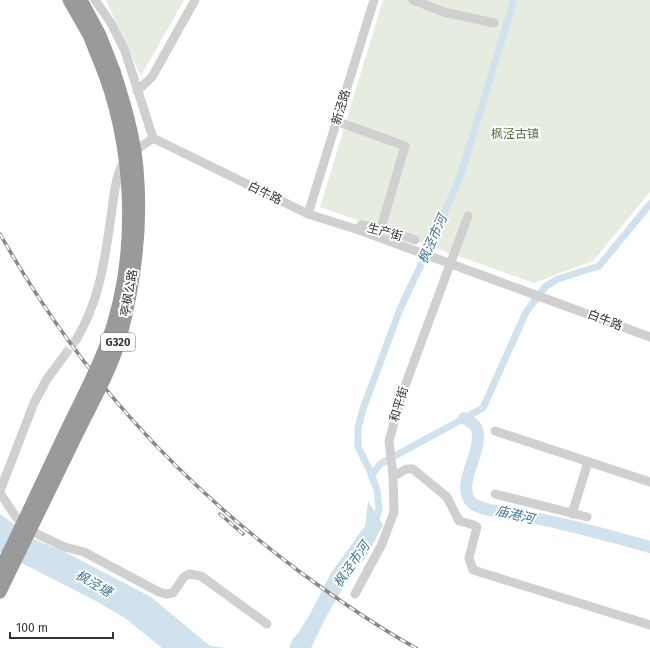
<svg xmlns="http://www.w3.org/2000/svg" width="650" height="648" font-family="'Fira Sans','Noto Sans SC',sans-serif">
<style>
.green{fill:#e6ecdf}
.water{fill:#cfe2ee}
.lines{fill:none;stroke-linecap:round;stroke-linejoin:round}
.canal{stroke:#cfe2ee;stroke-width:7}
.river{stroke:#cfe2ee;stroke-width:12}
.minor-tunnel{stroke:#d6d6d6;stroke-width:9;stroke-dasharray:9 4.5;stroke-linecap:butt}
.minor{stroke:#d0d0d0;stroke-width:9}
.highway{stroke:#9a9a9a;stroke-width:13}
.rail-casing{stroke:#888;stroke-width:3.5}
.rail{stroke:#fff;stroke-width:2;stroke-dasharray:6;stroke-linecap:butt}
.minor-bridge{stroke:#d0d0d0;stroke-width:9}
.highway-bridge{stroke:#9a9a9a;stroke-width:13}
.labels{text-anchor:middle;stroke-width:4;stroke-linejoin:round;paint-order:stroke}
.shield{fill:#fff;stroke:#707070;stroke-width:1}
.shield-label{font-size:11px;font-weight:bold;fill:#333}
.street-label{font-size:12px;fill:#333;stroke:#fff}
.park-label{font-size:12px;fill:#56703f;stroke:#fff}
.water-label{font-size:13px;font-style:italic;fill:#3f7597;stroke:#fff}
</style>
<rect width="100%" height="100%" fill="#fff"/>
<!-- green -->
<g class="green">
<polygon points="106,0 184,0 141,76"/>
<polygon points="383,0 650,0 650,192 593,261 534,283 320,207"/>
</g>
<!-- water -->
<g class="water">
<polygon points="368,501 383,525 366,557 351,575 327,615 311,648 289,648 292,640 299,632 310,614 331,573 365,526"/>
<polygon points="0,514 36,540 63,551 151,597 210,646 227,648 162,648 125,618 94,600 0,552"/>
</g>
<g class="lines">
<!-- canal -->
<g class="canal">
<polyline points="372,475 380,464 483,408 526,312 546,286 558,279 599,266 650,204"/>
<polyline points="375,523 379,509 377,490 369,469 358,447 358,428 363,409 400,309 436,233 461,174 514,0"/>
</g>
<!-- river -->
<path class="river" d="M464,418C469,421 476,424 477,430C484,450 454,486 472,503C480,510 498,511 508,513C556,521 603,534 650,547"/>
<!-- minor-tunnel -->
<polyline class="minor-tunnel" points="64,356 76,340"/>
<!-- minor -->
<g class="minor">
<polyline points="95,0 111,23 125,51 153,138 308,214 359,230 361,225 381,228 415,240"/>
<polyline points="413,0 444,12 494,23"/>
<polyline points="137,91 152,77 195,0"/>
<polyline points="336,121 405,146 381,228"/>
<polyline points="308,214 374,0"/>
<polyline points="481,275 650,337"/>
<path d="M76,340C100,300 104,263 111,217C113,203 115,176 123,163C130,152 143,146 153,138"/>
<polyline points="495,431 650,482"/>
<polyline points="393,475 398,474 406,469 413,469 447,497 459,521 474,525 477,527 469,558 473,570 650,625"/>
<polyline points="0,491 34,403 47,379 64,356"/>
<polyline points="0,493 16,517 26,527 39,535 65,547 84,552 159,592 166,594 173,593 184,577 189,574 201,576 267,624"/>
<polyline points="495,494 587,517"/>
<polyline points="572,514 588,462"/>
<polyline points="355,594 382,544 394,512 393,475 389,441 402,394 468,216"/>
</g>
<!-- highway -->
<g class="highway">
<polyline points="69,0 89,35 105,75"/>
<polyline points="81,0 100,35 114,71"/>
</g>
<defs>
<g id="rail">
<path d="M0,234C78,372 173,477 300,572C337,599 376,626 416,648"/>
<polyline points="220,514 243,534"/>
</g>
</defs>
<!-- rail casing -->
<use href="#rail" class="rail-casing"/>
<!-- rail -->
<use href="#rail" class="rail"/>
<!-- minor-bridge -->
<polyline class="minor-bridge" points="359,230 481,275"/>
<!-- highway-bridge -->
<g class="highway-bridge">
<path d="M0,570C21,528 40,486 60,444C75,412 92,381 105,348C138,264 135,159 105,75"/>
<path d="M0,592C26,539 52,485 78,432C93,401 112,369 121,335C135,282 142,223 137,168C134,135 124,102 114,71"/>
</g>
</g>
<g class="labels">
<!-- shield labels -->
<rect class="shield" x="101" y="333" width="34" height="18" rx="3"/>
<g class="shield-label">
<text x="118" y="346">G320</text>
</g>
<!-- street labels -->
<g class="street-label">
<text transform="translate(341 107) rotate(-73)" y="4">新泾路</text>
<text transform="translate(265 193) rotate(26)" y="4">白牛路</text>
<text transform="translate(385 232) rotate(15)" y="4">生产街</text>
<text transform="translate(129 293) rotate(-80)" y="4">亭枫公路</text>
<text transform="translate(605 320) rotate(21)" y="4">白牛路</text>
<text transform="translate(399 404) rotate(-73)" y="4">和平街</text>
</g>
<!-- park labels -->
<g class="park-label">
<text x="515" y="138">枫泾古镇</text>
</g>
<!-- water labels -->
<g class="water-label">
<text transform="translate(432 239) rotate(-66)" y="5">枫泾市河</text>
<text transform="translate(515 514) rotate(14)" y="5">庙港河</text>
<text transform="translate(351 564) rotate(-55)" y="5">枫泾市河</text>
<text transform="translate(94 583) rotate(30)" y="5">枫泾塘</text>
</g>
</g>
<!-- scale -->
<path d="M10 632v6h103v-6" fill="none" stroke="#333333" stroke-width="2"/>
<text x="16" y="632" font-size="12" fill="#333333" stroke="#ffffff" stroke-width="3" paint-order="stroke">100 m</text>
</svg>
